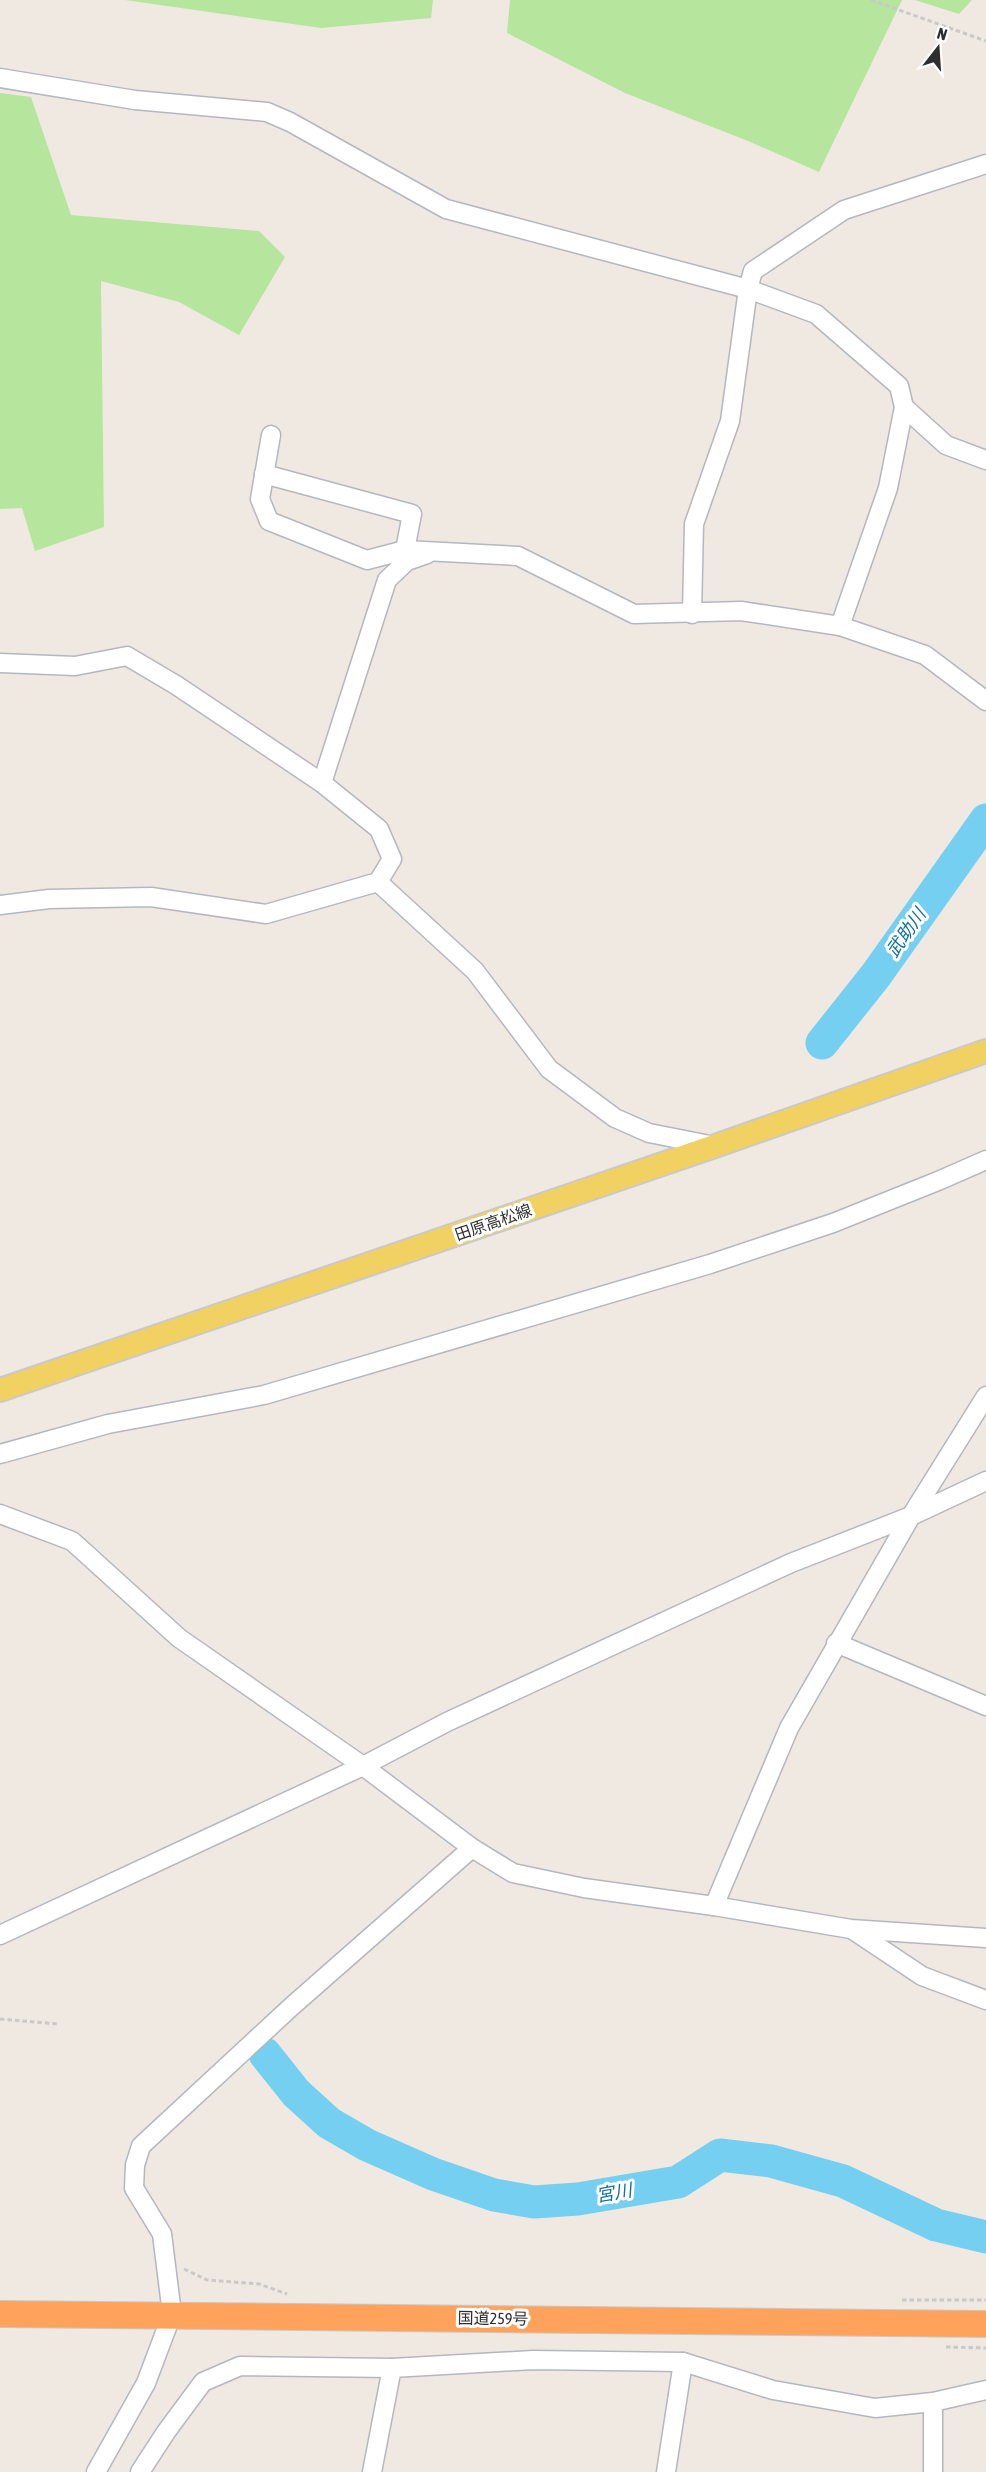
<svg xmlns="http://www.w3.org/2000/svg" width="986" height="2472" font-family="'Asap Condensed','Noto Sans JP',sans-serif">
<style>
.green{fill:#b6e59e}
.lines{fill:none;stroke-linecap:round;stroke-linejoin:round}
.river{stroke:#75cff0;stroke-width:33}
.minor-casing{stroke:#b4b7c1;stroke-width:21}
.major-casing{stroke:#c9c9c9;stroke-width:26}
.highway-casing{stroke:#c9c9c9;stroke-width:28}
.path{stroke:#c9c9c9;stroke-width:3;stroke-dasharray:4.5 3;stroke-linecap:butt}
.minor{stroke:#fff;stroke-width:18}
.major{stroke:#f2d163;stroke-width:22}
.highway{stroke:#ffa35c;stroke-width:26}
.labels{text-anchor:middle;stroke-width:6;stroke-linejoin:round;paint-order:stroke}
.street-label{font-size:16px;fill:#2e2e2e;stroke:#fff}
.water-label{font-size:18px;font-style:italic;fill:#0d6fa3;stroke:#fff}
</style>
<rect width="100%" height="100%" fill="#efe9e1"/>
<!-- green -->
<g class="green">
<polygon points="125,0 433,0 431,18 321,28"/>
<polygon points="510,0 902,0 819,172 748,141 625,93 507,33"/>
<polygon points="915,0 972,0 959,14"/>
<polygon points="0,93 31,97 71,215 259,231 285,257 239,335 179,302 101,281 104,527 35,551 22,508 0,509"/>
</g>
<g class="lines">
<!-- river -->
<g class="river">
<polyline points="822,1043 876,975 986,820"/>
<polyline points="265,2054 296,2093 329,2123 367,2145 433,2174 494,2195 534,2202 578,2199 678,2182 720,2155 771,2161 843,2181 936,2225 986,2237"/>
</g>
<defs>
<g id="minor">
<polyline points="0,78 135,100 267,112 290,122 446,209 748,289 816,314 899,386 904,407 946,445 986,460"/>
<polyline points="271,435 260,499 269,521 367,560 405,550 518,556 634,614 741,611 840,626 925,655 986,701"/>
<polyline points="264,474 412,514 405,550"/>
<polyline points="692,614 694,524 730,421 748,289 753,271 844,210 986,164"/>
<polyline points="840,626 888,488 904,407"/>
<polyline points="0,663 75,666 127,656 176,685 322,783 379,829 392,859 378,882 266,914 151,897 49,899 0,905"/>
<polyline points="322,783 387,580 407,561 427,554"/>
<polyline points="378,882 475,971 549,1069 615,1118 649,1133 715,1146"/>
<polyline points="0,1454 108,1424 264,1395 710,1264 833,1223 938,1181 986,1160"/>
<polyline points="0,1514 72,1541 179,1638 363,1766 472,1848 513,1873 584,1888 714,1906 851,1929 986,1938"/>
<polyline points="836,1643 986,1706"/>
<polyline points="714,1906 789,1728 911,1516 986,1396"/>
<polyline points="853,1930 922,1976 986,2000"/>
<polyline points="0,1935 363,1766 447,1722 791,1563 911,1516 986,1481"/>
<polyline points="933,2402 933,2472"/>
<polyline points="96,2472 146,2383 172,2314 162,2234 134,2188 135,2165 141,2146 291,2007 472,1848"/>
<polyline points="140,2472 166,2432 203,2382 240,2366 392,2368"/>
<polyline points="372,2472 392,2368 533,2360 683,2362 773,2390 875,2408 933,2402 986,2390"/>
<polyline points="666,2472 683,2362"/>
</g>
<polyline id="major" points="0,1390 715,1146 986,1051"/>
<polyline id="highway" points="0,2314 986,2324"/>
</defs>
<!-- minor casing -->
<use href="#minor" class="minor-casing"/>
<!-- major casing -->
<use href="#major" class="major-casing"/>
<!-- highway casing -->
<use href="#highway" class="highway-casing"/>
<!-- path -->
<g class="path">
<polyline points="871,0 986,41"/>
<polyline points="0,2019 59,2024"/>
<polyline points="184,2269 207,2280 259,2284 287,2294"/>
<polyline points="902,2300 986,2300"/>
<polyline points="946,2347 986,2348"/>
</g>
<!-- minor -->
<use href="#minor" class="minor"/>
<!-- major -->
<use href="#major" class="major"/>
<!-- highway -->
<use href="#highway" class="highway"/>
</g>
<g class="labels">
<!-- street labels -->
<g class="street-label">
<text transform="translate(493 1222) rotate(-19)" y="6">田原高松線</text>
<text transform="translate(493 2318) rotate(1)" y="6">国道259号</text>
</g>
<!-- water labels -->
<g class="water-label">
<text transform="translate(906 933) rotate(-55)" y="6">武助川</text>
<text transform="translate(614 2193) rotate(-10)" y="6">宮川</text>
</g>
</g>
<!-- north arrow -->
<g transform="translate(938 48) rotate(17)" stroke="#ffffff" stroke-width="4.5" paint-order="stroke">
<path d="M0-4.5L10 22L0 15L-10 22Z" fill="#2e2e2e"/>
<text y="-9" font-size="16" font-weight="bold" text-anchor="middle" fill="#2e2e2e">N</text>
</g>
</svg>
